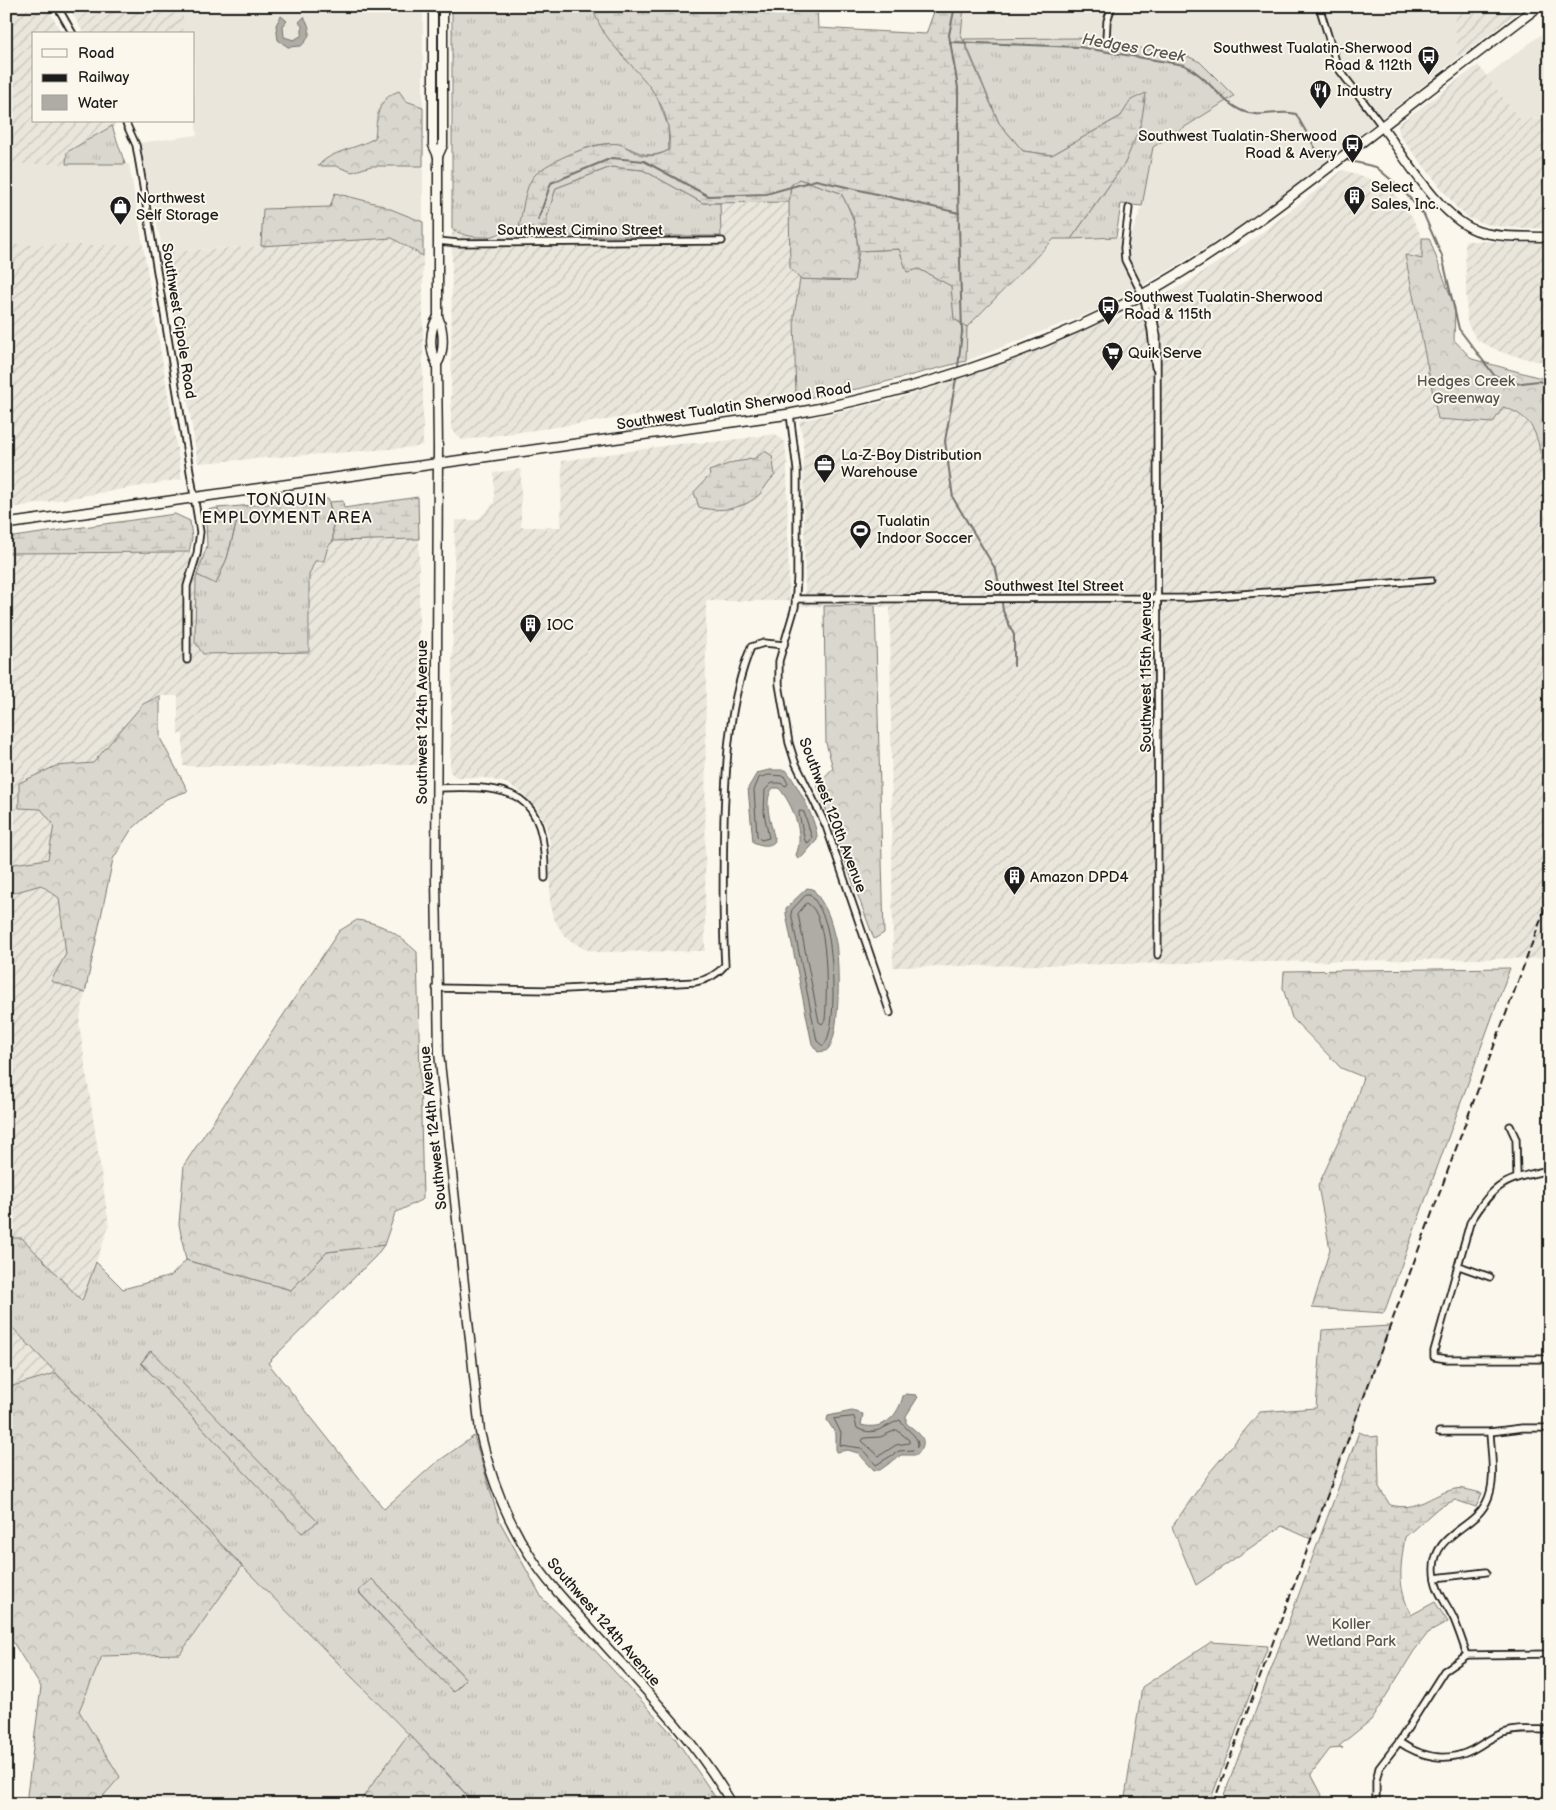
<svg xmlns="http://www.w3.org/2000/svg" width="1556" height="1810" font-family="'Balsamiq Sans',sans-serif">
<style>
.built{fill:#eae6dc}
.industrial{fill:url(#industrial-furrows)}
.grass{fill:url(#grass-tufts);stroke:#7b7a75;fill-rule:evenodd}
.forest{fill:url(#forest-crowns);stroke:#7b7a75}
.wetland{fill:url(#wetland-marsh);stroke:#7b7a75}
.water{fill:#afaca5;stroke:#74726e}
.lines{fill:none;stroke-linecap:round;stroke-linejoin:round}
.shore{stroke:#575653;stroke-width:1}
.stream{stroke:#74726e;stroke-width:2}
.minor-casing{stroke:#1c1c1c;stroke-width:9}
.major-casing{stroke:#1c1c1c;stroke-width:11}
.highway-casing{stroke:#1c1c1c;stroke-width:12}
.minor{stroke:#fbf7ec;stroke-width:5.5}
.major{stroke:#fbf7ec;stroke-width:8}
.highway{stroke:#fbf7ec;stroke-width:9}
.rail{stroke:#1c1c1c;stroke-width:2;stroke-dasharray:8 4;stroke-linecap:butt}
.labels{text-anchor:middle;stroke-width:4;stroke-linejoin:round;paint-order:stroke}
.poi-label{font-size:15px;fill:#1c1c1c;stroke:#fbf7ec;text-anchor:start}
.street-label{font-size:15px;fill:#1c1c1c;stroke:#fbf7ec}
.park-label{font-size:15px;fill:#555451;stroke:#fbf7ec}
.water-label{font-size:16px;font-style:italic;fill:#575653;stroke:#fbf7ec}
.neighbourhood-label{font-size:16px;letter-spacing:1px;fill:#1c1c1c;stroke:#fbf7ec}
</style>
<defs>
<pattern id="industrial-furrows" width="10" height="10" patternUnits="userSpaceOnUse" patternTransform="scale(1.25)"><rect width="10" height="10" fill="#eae6dc"/><path d="M-1 1l2-2M0 10L10 0M9 11l2-2" fill="none" stroke="#c8c5bc"/></pattern>
<pattern id="grass-tufts" width="24" height="20" patternUnits="userSpaceOnUse" patternTransform="scale(1.25)"><rect width="24" height="20" fill="#dad7ce"/><path d="M3 7l-1-3M5 7V3M7 7l1-3M15 17l-1-3M17 17v-4M19 17l1-3" fill="none" stroke="#bab8b0"/></pattern>
<pattern id="forest-crowns" width="20" height="18" patternUnits="userSpaceOnUse" patternTransform="scale(1.25)"><rect width="20" height="18" fill="#dad7ce"/><path d="M2 6a3 3 0 1 1 6 0M12 15a3 3 0 1 1 6 0" fill="none" stroke="#bab8b0"/></pattern>
<pattern id="wetland-marsh" width="20" height="14" patternUnits="userSpaceOnUse" patternTransform="scale(1.25)"><rect width="20" height="14" fill="#dad7ce"/><path d="M1 5h8M5 5V1M11 12h8M15 12V8" fill="none" stroke="#bab8b0"/></pattern>
</defs>
<rect width="100%" height="100%" fill="#fbf7ec"/>
<filter id="ink" filterUnits="userSpaceOnUse"><feTurbulence type="fractalNoise" baseFrequency=".02" numOctaves="2"/><feDisplacementMap in="SourceGraphic" scale="10" xChannelSelector="R" yChannelSelector="G"/><feConvolveMatrix kernelMatrix="1 2 1 2 8 2 1 2 1" color-interpolation-filters="sRGB"/></filter>
<g filter="url(#ink)">
<!-- built -->
<g class="built">
<polygon points="183,6 423,6 423,256 392,238 163,252 139,143 197,135 194,108 194,34 183,34"/>
<polygon points="964,6 1453,6 1458,58 1280,197 1231,232 1168,271 1092,312 966,361 967,327 1054,239 1131,236 1142,206 1153,147 1234,96 1200,62 1187,56 1079,38 964,39 961,34"/>
<polygon points="1550,28 1550,119 1519,118 1486,76"/>
<polygon points="6,164 129,164 143,245 6,245"/>
<polygon points="242,1566 447,1773 447,1804 96,1804 120,1777 79,1711 102,1656 180,1654"/>
</g>
<!-- industrial -->
<g class="industrial">
<polygon points="6,6 47,6 62,34 34,34 34,121 113,121 115,125 67,152 66,164 6,164"/>
<polygon points="68,6 183,6 183,34 84,34"/>
<polygon points="1453,6 1526,6 1458,58"/>
<polygon points="1478,65 1519,118 1550,119 1550,229 1505,227 1485,224 1469,218 1457,208 1400,136 1398,127 1400,123"/>
<polygon points="1343,170 1370,179 1394,193 1412,217 1422,238 1423,259 1405,256 1438,419 1493,423 1503,407 1517,412 1534,429 1542,458 1550,500 1550,958 893,967 890,607 799,606 805,596 803,439 799,421 889,401 939,386 1132,312 1186,283 1256,237"/>
<polygon points="789,202 790,268 800,279 794,316 796,400 720,404 462,440 451,429 452,229 462,235 720,236 720,203"/>
<polygon points="392,238 423,256 423,444 417,447 198,463 163,252"/>
<polygon points="1465,241 1550,242 1550,361 1536,361 1503,353 1477,340 1467,323"/>
<polygon points="6,245 143,245 182,479 6,509"/>
<polygon points="775,434 785,442 787,463 789,601 706,601 705,951 598,952 584,949 565,937 553,917 550,902 550,842 545,822 536,807 521,792 506,783 485,778 456,777 450,772 455,520 478,520 494,503 494,473 521,469 521,527 561,527 562,461 677,444 715,442"/>
<polygon points="419,539 419,765 183,766 183,734 178,734 178,696 161,696 143,704 93,763 56,766 106,783 102,910 79,1023 109,1226 56,1373 6,1388 6,553 189,552 205,555 196,579 197,646 203,654 310,649 309,575 315,561 324,561 329,543 337,540"/>
</g>
<!-- grass -->
<g class="grass">
<path d="M452,6H592L622,56L642,74L657,97L668,126L669,150C640,165 631,140 604,144C584,146 564,158 547,166V217L556,188L611,167L643,170L703,203H720L721,236H518L519,227C507,228 502,234 492,236C479,239 462,236 452,229Z"/>
<polygon points="1079,38 1187,56 1200,62 1234,96 1153,147 1142,206 1121,204 1116,237 1071,239 1125,163 1131,101 1121,116 1052,155 1023,151 999,123 964,39"/>
<polygon points="112,126 125,164 66,164 67,152"/>
<polygon points="899,249 919,269 952,286 954,319 967,327 966,361 862,388 796,400 794,316 800,279 854,281 859,251"/>
<polygon points="328,499 333,519 333,541 328,546 324,561 315,561 309,575 309,652 203,654 195,642 196,579 197,575 216,583 227,558 237,521 224,520 217,508"/>
<path d="M6,1238H22L82,1301L96,1262L123,1289L171,1276L186,1260L291,1290L327,1252L384,1245L376,1256L268,1363L384,1509L433,1465L474,1436L499,1520L542,1598L589,1644L673,1735L720,1804H475L447,1773L242,1566L6,1321ZM150,1351L303,1533L141,1363ZM373,1580L466,1679L454,1692L358,1592Z"/>
</g>
<!-- forest -->
<g class="forest">
<path d="M399,91L406,101L423,107V166H371L352,172L336,166H318C330,151 356,149 375,138C377,118 376,99 399,91Z"/>
<path d="M799,179L841,193C859,226 860,244 854,281L800,279L790,268L789,202L791,185Z"/>
<polygon points="335,193 378,204 423,222 423,256 392,238 261,246 263,209 330,207"/>
<path d="M1422,238H1429L1455,308L1454,340L1472,359L1541,378L1550,386V500C1534,465 1552,422 1503,407L1493,423L1438,419L1405,255L1422,259Z"/>
<polygon points="875,605 884,933 874,939 817,785 833,768 826,743 824,606"/>
<polygon points="160,696 160,738 188,791 166,799 131,830 113,859 85,993 51,981 66,954 59,898 41,885 6,895 6,865 48,859 54,825 41,809 19,808 19,783 56,766 93,763 143,704"/>
<path d="M357,920C385,924 396,933 417,952L423,1199L395,1213L384,1245L327,1252L291,1290L186,1260L179,1224L184,1165L339,931Z"/>
<polygon points="1510,968 1384,1313 1312,1308 1330,1249 1318,1186 1352,1112 1363,1077 1341,1068 1292,1018 1283,988 1284,971"/>
<polygon points="1390,1326 1311,1539 1282,1526 1196,1585 1172,1527 1210,1472 1260,1412 1316,1408 1322,1330"/>
<polygon points="151,1351 318,1522 302,1533 141,1363"/>
<polygon points="56,1373 242,1566 180,1654 102,1656 79,1711 120,1777 96,1804 28,1804 27,1795 41,1687 6,1631 6,1388"/>
<polygon points="372,1579 466,1679 453,1692 358,1591"/>
<polygon points="409,1734 475,1804 358,1804"/>
</g>
<!-- wetland -->
<g class="wetland">
<path d="M592,6H817L818,28L926,34L936,6H964L961,35L999,123L1023,151L1052,155L1121,116L1131,100L1146,93L1141,124L1125,163L1071,239H1054L967,327L954,319L951,286L919,269L907,272L899,249L859,251L853,216L841,193L799,179L791,185L789,202L703,203L643,170L611,167L556,188L547,217V226L519,227C523,212 524,188 534,176C548,160 599,140 619,144C624,145 628,149 633,151C645,158 657,157 669,150C675,81 608,63 592,6Z"/>
<path d="M765,451L772,456L775,475C769,480 765,488 760,494C745,509 718,513 699,507L694,492L710,475L709,471L734,462L748,460V458L754,459Z"/>
<polygon points="418,497 419,539 333,541 333,519 329,502 343,501 344,508"/>
<polygon points="217,508 224,520 237,520 227,558 216,584 197,575 207,546 206,522 209,521 209,518 205,518 204,515 207,510"/>
<polygon points="175,514 190,521 192,538 189,552 6,553 6,538"/>
<path d="M1359,1432L1371,1437L1378,1436L1379,1487L1390,1505C1419,1512 1429,1495 1455,1489C1462,1487 1475,1492 1482,1493L1476,1507L1455,1500L1438,1508L1405,1537C1400,1569 1397,1585 1411,1615L1435,1602L1448,1622L1428,1633L1414,1651L1371,1720L1339,1746L1343,1748L1330,1749L1311,1774L1322,1795L1319,1803C1286,1801 1254,1804 1221,1804Z"/>
<polygon points="1211,1642 1268,1646 1209,1804 1124,1804 1142,1687"/>
</g>
<!-- water -->
<g class="water">
<path d="M281,16L287,21L283,26L284,37L294,40L302,35V26L299,22L304,17C311,28 312,37 301,46L288,47L278,40L276,25Z"/>
<path d="M769,770H786C796,782 819,825 817,840L802,857L798,858L796,855C805,834 793,805 779,788H773C762,801 772,826 775,841C770,848 760,845 753,842L748,788L757,773Z"/>
<path d="M807,888L813,889C820,899 828,910 831,923C833,932 837,943 837,953C839,972 840,1036 828,1049C826,1052 822,1051 818,1052L812,1044L786,914V908Z"/>
<path d="M906,1394L916,1395L918,1397L906,1416V1423C919,1434 931,1439 917,1455H901L880,1470H874L858,1453L848,1450L836,1452V1434L827,1420L828,1416L852,1411L863,1414L861,1425C884,1431 898,1416 903,1396Z"/>
</g>
<g class="lines">
<!-- shore -->
<g class="shore">
<polygon points="769,775 784,776 788,784 786,786 780,783 772,783 765,790 764,813 769,838 761,840 757,836 754,790 759,778"/>
<polygon points="800,811 804,812 812,838 808,843 805,841 799,814"/>
<path d="M807,894H810C817,902 822,912 825,921C833,943 839,1030 823,1046L817,1041L791,913L792,910Z"/>
<path d="M807,903C830,913 827,999 825,1020L822,1024L819,1022L798,914Z"/>
<path d="M854,1417L857,1428C874,1438 886,1425 900,1420C904,1429 919,1435 918,1446L914,1450L899,1451L876,1465L861,1448L840,1445L841,1433L834,1419Z"/>
<polygon points="897,1430 909,1440 909,1443 896,1445 879,1456 862,1441 864,1438 880,1437"/>
</g>
<!-- stream -->
<g class="stream">
<polyline points="955,6 949,35 958,88 958,191 962,332 958,367"/>
<path d="M950,42L1079,47L1184,65C1207,76 1221,102 1242,111C1260,119 1278,109 1296,114L1318,153L1334,157"/>
<polyline points="1346,160 1376,167 1402,189 1424,215 1442,256 1459,329 1494,375 1514,384 1538,381 1550,384"/>
<polyline points="538,220 551,183 612,158 644,161 708,196 766,194 816,180 959,213"/>
<polyline points="956,379 945,441 953,498 996,570 1001,593"/>
<polyline points="1002,603 1003,611 1014,635 1014,666"/>
</g>
<defs>
<g id="minor">
<polyline points="57,6 73,34"/>
<polyline points="1319,6 1338,68 1382,126"/>
<polyline points="1106,39 1107,21 1112,6"/>
<polyline points="125,121 136,145 140,168 200,532 197,554 187,586 187,660"/>
<polyline points="1129,208 1124,248 1125,260 1142,294 1151,305 1157,336 1158,955"/>
<polyline points="438,241 458,243 722,241"/>
<polyline points="1143,295 1151,330 1155,367"/>
<polyline points="790,414 797,470 797,579 795,607 779,661 779,684 789,743 795,762 826,826 890,1013"/>
<polyline points="795,599 1189,598 1431,580"/>
<path d="M436,788C514,785 546,791 545,878"/>
<path d="M436,988L548,990L695,982C707,980 717,975 725,965C722,916 723,868 724,820C726,761 729,701 751,647L764,643L784,645"/>
<polyline points="1510,1126 1516,1139 1517,1176"/>
<path d="M1550,1170C1505,1179 1494,1183 1470,1223L1434,1351V1357L1447,1359H1550"/>
<polyline points="1459,1266 1490,1277"/>
<polyline points="1439,1432 1490,1432 1522,1428 1550,1428"/>
<polyline points="1435,1578 1486,1572"/>
<path d="M1467,1655C1463,1643 1459,1631 1454,1619C1446,1602 1434,1590 1434,1570C1433,1534 1473,1529 1486,1503C1497,1483 1491,1455 1490,1432"/>
<path d="M1399,1742C1421,1757 1447,1763 1472,1750C1483,1744 1491,1737 1503,1733C1518,1728 1534,1730 1550,1730"/>
<polyline points="1376,1804 1376,1781 1379,1768 1399,1742 1444,1671 1467,1655 1550,1654"/>
</g>
<g id="major">
<polyline points="433,6 433,145 438,156"/>
<path d="M1382,126C1405,158 1443,222 1481,232C1502,238 1527,236 1550,237"/>
<path d="M438,317C429,330 429,351 437,364L438,448L436,881L439,1053L480,1432C490,1476 506,1519 531,1557C547,1582 567,1603 587,1625C637,1682 694,1737 732,1804"/>
<path d="M437,364C445,352 444,330 438,317V156L443,145V6"/>
</g>
<path id="highway" d="M6,524L790,414C912,392 1033,354 1142,295C1215,255 1280,205 1346,154C1410,105 1474,55 1539,6"/>
</defs>
<!-- minor casing -->
<use href="#minor" class="minor-casing"/>
<!-- major casing -->
<use href="#major" class="major-casing"/>
<!-- highway casing -->
<use href="#highway" class="highway-casing"/>
<!-- minor -->
<use href="#minor" class="minor"/>
<!-- major -->
<use href="#major" class="major"/>
<!-- highway -->
<use href="#highway" class="highway"/>
<!-- rail -->
<polyline class="rail" points="1213,1804 1550,895"/>
</g>
</g>
<!-- icons -->
<defs>
<symbol id="bus-pin" viewBox="-11 -11 22 30"><path d="M0 17L-7.5 6A9.5 9.5 0 1 1 7.5 6Z" fill="#1c1c1c" stroke="#fbf7ec"/><path d="M-5-6H5V4H4V6H2V4H-2V6H-4V4H-5ZM-3.5-4V0h7V-4ZM-3.5 1.2v1.5H-2V1.2ZM2 1.2v1.5H3.5V1.2Z" fill="#fff"/></symbol>
<symbol id="restaurant-pin" viewBox="-11 -11 22 30"><path d="M0 17L-7.5 6A9.5 9.5 0 1 1 7.5 6Z" fill="#1c1c1c" stroke="#fbf7ec"/><path d="M-5-6h1v4h1v-4h1v4h1v-4h1v5L-1.5 .5V6h-2V.5L-5-1ZM5-6V6H3V1.5H1.5Q1.5-4 5-6Z" fill="#fff"/></symbol>
<symbol id="building-pin" viewBox="-11 -11 22 30"><path d="M0 17L-7.5 6A9.5 9.5 0 1 1 7.5 6Z" fill="#1c1c1c" stroke="#fbf7ec"/><path d="M-4-6H4V6H1V3H-1V6H-4ZM-2.5-4.3h1.7v1.8h-1.7ZM.8-4.3h1.7v1.8H.8ZM-2.5-1h1.7V.8h-1.7ZM.8-1h1.7V.8H.8Z" fill="#fff"/></symbol>
<symbol id="shop-pin" viewBox="-11 -11 22 30"><path d="M0 17L-7.5 6A9.5 9.5 0 1 1 7.5 6Z" fill="#1c1c1c" stroke="#fbf7ec"/><path d="M-5-2.5h2.3a2.7 3.5 0 0 1 5.4 0H5L5.5 6h-11ZM-1.5-2.5h3a1.5 2.3 0 0 0-3 0Z" fill="#fff"/></symbol>
<symbol id="supermarket-pin" viewBox="-11 -11 22 30"><path d="M0 17L-7.5 6A9.5 9.5 0 1 1 7.5 6Z" fill="#1c1c1c" stroke="#fbf7ec"/><path d="M-6-5.5h2.5l.6 2H6L4.5 2H-2.5L-4.4-4H-6ZM-1.5 3.2a1.3 1.3 0 1 0 .1 0ZM3 3.2a1.3 1.3 0 1 0 .1 0Z" fill="#fff"/></symbol>
<symbol id="office-pin" viewBox="-11 -11 22 30"><path d="M0 17L-7.5 6A9.5 9.5 0 1 1 7.5 6Z" fill="#1c1c1c" stroke="#fbf7ec"/><path d="M-6-3h4V-5.5h4V-3h4V5H-6ZM-1-4.5V-3h2v-1.5ZM-6 0V1H6V0Z" fill="#fff"/></symbol>
<symbol id="stadium-pin" viewBox="-11 -11 22 30"><path d="M0 17L-7.5 6A9.5 9.5 0 1 1 7.5 6Z" fill="#1c1c1c" stroke="#fbf7ec"/><path d="M0-5a6.5 5 0 1 0 0 10a6.5 5 0 1 0 0-10ZM-3.5-1.8h7v3.6h-7Z" fill="#fff"/></symbol>
</defs>
<g fill-rule="evenodd">
<use href="#bus-pin" x="1416" y="44" width="25" height="34"/>
<use href="#restaurant-pin" x="1308" y="78" width="25" height="34"/>
<use href="#bus-pin" x="1340" y="132" width="25" height="34"/>
<use href="#building-pin" x="1342" y="184" width="25" height="34"/>
<use href="#shop-pin" x="108" y="194" width="25" height="34"/>
<use href="#bus-pin" x="1096" y="294" width="25" height="34"/>
<use href="#supermarket-pin" x="1100" y="340" width="25" height="34"/>
<use href="#office-pin" x="812" y="452" width="25" height="34"/>
<use href="#stadium-pin" x="848" y="518" width="25" height="34"/>
<use href="#building-pin" x="518" y="612" width="25" height="34"/>
<use href="#building-pin" x="1002" y="864" width="25" height="34"/>
</g>
<g class="labels">
<!-- poi labels -->
<g class="poi-label">
<text x="1412" y="53" text-anchor="end">Southwest Tualatin-Sherwood<tspan x="1412" dy="17">Road &amp; 112th</tspan></text>
<text x="1337" y="96">Industry</text>
<text x="1337" y="141" text-anchor="end">Southwest Tualatin-Sherwood<tspan x="1337" dy="17">Road &amp; Avery</tspan></text>
<text x="1371" y="192">Select<tspan x="1371" dy="17">Sales, Inc.</tspan></text>
<text x="136" y="203">Northwest<tspan x="136" dy="17">Self Storage</tspan></text>
<text x="1124" y="302">Southwest Tualatin-Sherwood<tspan x="1124" dy="17">Road &amp; 115th</tspan></text>
<text x="1128" y="358">Quik Serve</text>
<text x="841" y="460">La-Z-Boy Distribution<tspan x="841" dy="17">Warehouse</tspan></text>
<text x="877" y="526">Tualatin<tspan x="877" dy="17">Indoor Soccer</tspan></text>
<text x="547" y="630">IOC</text>
<text x="1030" y="882">Amazon DPD4</text>
</g>
<!-- street labels -->
<g class="street-label">
<text x="580" y="235">Southwest Cimino Street</text>
<text transform="translate(179 321) rotate(81)" y="5">Southwest Cipole Road</text>
<text transform="translate(734 406) rotate(-9)" y="5">Southwest Tualatin Sherwood Road</text>
<text x="1054" y="591">Southwest Itel Street</text>
<text transform="translate(1146 672) rotate(-90)" y="5">Southwest 115th Avenue</text>
<text transform="translate(422 722) rotate(-90)" y="5">Southwest 124th Avenue</text>
<text transform="translate(833 815) rotate(69)" y="5">Southwest 120th Avenue</text>
<text transform="translate(433 1128) rotate(-96)" y="5">Southwest 124th Avenue</text>
<text transform="translate(604 1622) rotate(49)" y="5">Southwest 124th Avenue</text>
</g>
<!-- park labels -->
<g class="park-label">
<text x="1466" y="386">Hedges Creek<tspan x="1466" dy="17">Greenway</tspan></text>
<text x="1351" y="1629">Koller<tspan x="1351" dy="17">Wetland Park</tspan></text>
</g>
<!-- water labels -->
<g class="water-label">
<text transform="translate(1134 47) rotate(10)" y="6">Hedges Creek</text>
</g>
<!-- neighbourhood labels -->
<g class="neighbourhood-label">
<text x="287" y="505">TONQUIN<tspan x="287" dy="18">EMPLOYMENT AREA</tspan></text>
</g>
</g>
<!-- margin -->
<rect width="1556" height="1810" fill="none" stroke="#fbf7ec" stroke-width="25"/>
<rect x="12" y="12" width="1531" height="1785" fill="none" stroke="#1c1c1c" stroke-width="2" filter="url(#ink)"/>
<!-- legend -->
<rect x="32" y="32" width="162" height="90" fill="#fbf7ec" stroke="#a29f99"/>
<rect x="42" y="49" width="25" height="8" fill="#fbf7ec" stroke="#a29f99"/>
<text x="78" y="58" font-size="15" fill="#1c1c1c">Road</text>
<rect x="42" y="74" width="25" height="8" fill="#1c1c1c" stroke="#a29f99"/>
<text x="78" y="82" font-size="15" fill="#1c1c1c">Railway</text>
<rect x="42" y="95" width="25" height="15" fill="#afaca5" stroke="#a29f99"/>
<text x="78" y="108" font-size="15" fill="#1c1c1c">Water</text>
</svg>
